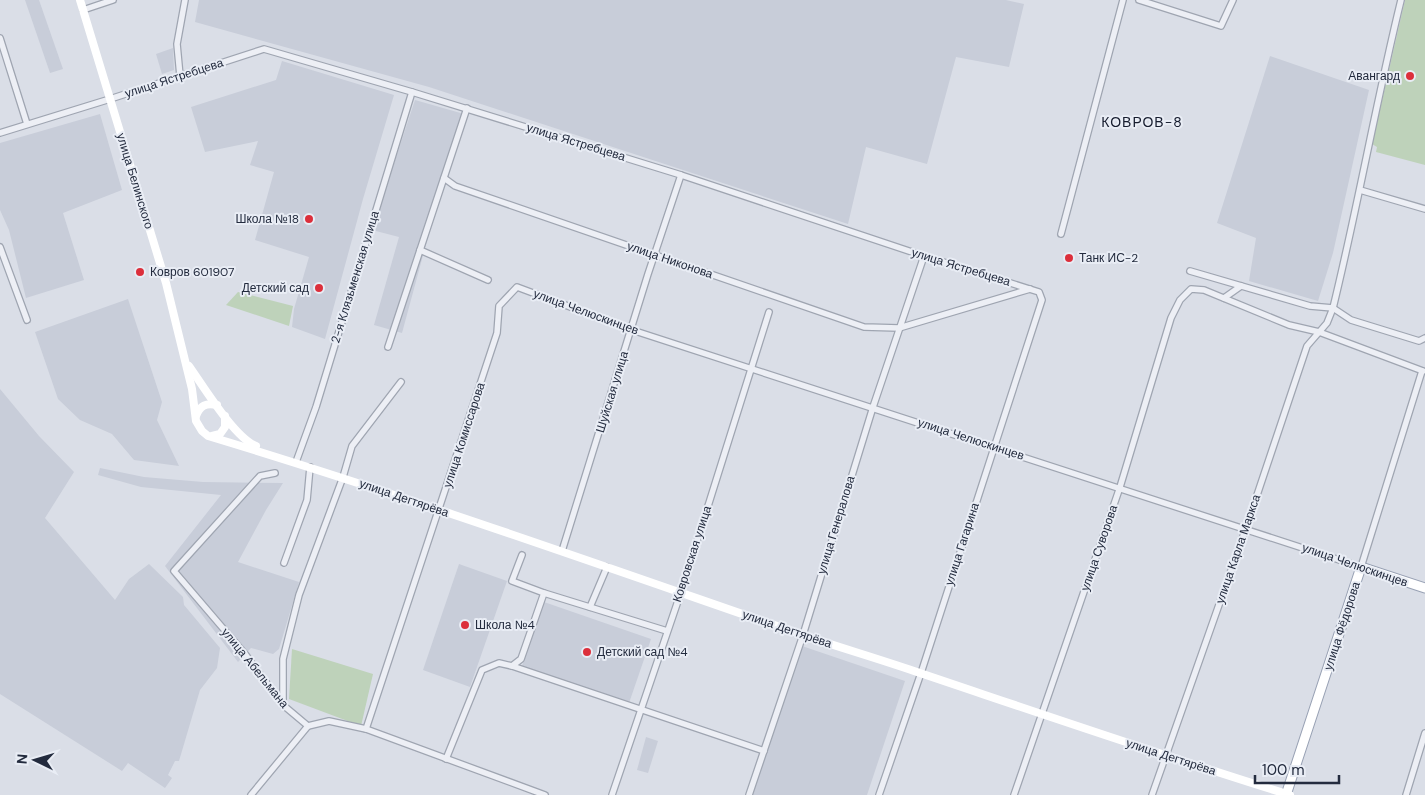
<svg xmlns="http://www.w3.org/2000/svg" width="1425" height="795" font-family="'DM Sans',sans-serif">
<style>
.built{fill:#c8cdd9}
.green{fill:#bed2ba}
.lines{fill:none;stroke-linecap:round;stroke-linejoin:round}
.street-casing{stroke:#9fa5b1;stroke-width:8}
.primary-casing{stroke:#98a1b4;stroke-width:11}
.street{stroke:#edeff5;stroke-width:5.5}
.secondary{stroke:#fff;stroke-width:8}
.primary{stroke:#fff;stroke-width:9}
.poi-dot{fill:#dc2f3b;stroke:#e9edf5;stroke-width:2}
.labels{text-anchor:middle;stroke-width:4;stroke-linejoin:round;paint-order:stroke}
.poi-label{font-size:12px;fill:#232b3e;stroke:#e9edf5;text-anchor:start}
.street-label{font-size:12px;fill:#232b3e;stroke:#e9edf5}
.neighbourhood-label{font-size:14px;letter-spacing:1px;fill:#161c2e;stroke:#e9edf5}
</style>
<rect width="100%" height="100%" fill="#dadee7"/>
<!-- built -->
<g class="built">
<polygon points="25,0 39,0 63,69 50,73"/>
<polygon points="199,0 1006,0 1024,4 1009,67 956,57 927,164 866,147 848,224 429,87 195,22"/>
<polygon points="173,48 174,70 162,74 156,54"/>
<polygon points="1270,56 1369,90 1333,253 1318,301 1249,281 1256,238 1217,223"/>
<polygon points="282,61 394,95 363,199 325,339 292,327 294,309 309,257 255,240 274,172 250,165 258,141 205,152 191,107 276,80"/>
<polygon points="415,100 464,114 444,178 402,333 374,325 399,237 372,230"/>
<polygon points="100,114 122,190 63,213 84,280 26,298 9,230 0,210 0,143"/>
<polygon points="128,299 162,402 157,420 179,466 134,460 112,434 80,420 58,399 35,332"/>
<polygon points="0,389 39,436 74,472 45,518 115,600 129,579 149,564 183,597 184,605 220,648 217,668 200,690 179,761 175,761 168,775 172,778 165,788 128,763 122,771 0,694"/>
<polygon points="100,468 144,477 203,482 283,483 266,510 238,562 299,582 279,649 273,654 251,648 238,662 165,566 221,495 141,487 98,475"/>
<polygon points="459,564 507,581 470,687 423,670"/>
<polygon points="544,602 651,639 629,703 522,666"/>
<polygon points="802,646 905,681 867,795 751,795"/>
<polygon points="646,737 658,741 648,773 637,770"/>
</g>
<!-- green -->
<g class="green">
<polygon points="1405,0 1425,0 1425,165 1376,152 1377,147 1372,144"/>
<polygon points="238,292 293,306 289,326 226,305"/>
<polygon points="292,649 373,674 361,726 289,699"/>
</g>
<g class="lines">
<defs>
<g id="street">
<polyline points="1139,0 1221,26 1233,0"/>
<polyline points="83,10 113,0"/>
<polyline points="0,38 27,124"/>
<polyline points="180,76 177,44 185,0"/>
<polyline points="0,133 110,99 264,49 412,92 681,175 924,256 1039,292 1042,300 921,673 879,795"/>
<polyline points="444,178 455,186 864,327 899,328 1030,289"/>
<polyline points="1360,190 1425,209"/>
<polyline points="1061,234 1123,0"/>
<polyline points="0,247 27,320"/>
<polyline points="420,250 488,280"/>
<polyline points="1190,271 1310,306 1333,308 1351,320 1419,341 1425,338"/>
<polyline points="1224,298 1241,286"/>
<polyline points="388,347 467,108"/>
<polyline points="296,462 316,407 412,92"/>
<polyline points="275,473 260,476 174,571 245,654 283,705 308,726 329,721 366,729 545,795"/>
<polyline points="562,551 648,274 681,175"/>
<polyline points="522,555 512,581 544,593 667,631"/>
<polyline points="284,563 307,500 310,467"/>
<polyline points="590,607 607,567"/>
<polyline points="512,666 764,751"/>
<polyline points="283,705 283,659 299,595 343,477 352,446 401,382"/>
<polyline points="366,729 497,333 499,306 517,287 632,330 1361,567 1422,371"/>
<polyline points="446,759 482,670 499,663 512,666 521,659 544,593"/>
<polyline points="251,795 308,726"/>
<polyline points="612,795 681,592 769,312"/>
<polyline points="749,795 803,635 873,407 924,256"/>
<polyline points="1014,795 1120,487 1171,318 1180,300 1191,289 1204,290 1289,325 1319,332 1423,371"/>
<path d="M1152,795L1246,528L1307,346L1327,323L1333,308C1358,206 1376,102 1401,0"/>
<polyline points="1406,795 1425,733"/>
</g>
<polyline id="primary" points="1286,795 1361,567 1425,588"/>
</defs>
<!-- street casing -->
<use href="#street" class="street-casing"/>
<!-- primary casing -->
<use href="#primary" class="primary-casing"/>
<!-- street -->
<use href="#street" class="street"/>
<!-- secondary -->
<g class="secondary">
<path d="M80,0L166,283L192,389L196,421L202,431L208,436C407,496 603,566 800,634C838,647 876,658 914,671C1039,713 1164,756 1290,795"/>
<path d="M189,366C204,387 234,437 256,446"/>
<path d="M196,416C200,405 206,403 217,405"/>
<polyline points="212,436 220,434 225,427 225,416"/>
</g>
<!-- primary -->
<use href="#primary" class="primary"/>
</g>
<!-- markers -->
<g class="poi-dot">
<circle cx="1410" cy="76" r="5"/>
<circle cx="309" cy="219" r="5"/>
<circle cx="1069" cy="258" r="5"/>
<circle cx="140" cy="272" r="5"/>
<circle cx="319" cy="288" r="5"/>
<circle cx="465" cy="625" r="5"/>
<circle cx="587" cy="652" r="5"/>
</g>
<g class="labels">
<!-- poi labels -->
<g class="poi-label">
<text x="1400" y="80" text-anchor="end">Авангард</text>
<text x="299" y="223" text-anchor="end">Школа №18</text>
<text x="1079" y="262">Танк ИС-2</text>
<text x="150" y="276">Ковров 601907</text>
<text x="309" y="292" text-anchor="end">Детский сад</text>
<text x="475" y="629">Школа №4</text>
<text x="597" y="656">Детский сад №4</text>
</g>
<!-- street labels -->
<g class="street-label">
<text transform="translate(174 78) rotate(-18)" y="4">улица Ястребцева</text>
<text transform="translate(576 142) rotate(17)" y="4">улица Ястребцева</text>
<text transform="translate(135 181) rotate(73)" y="4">улица Белинского</text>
<text transform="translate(670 260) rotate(19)" y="4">улица Никонова</text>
<text transform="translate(961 267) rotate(17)" y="4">улица Ястребцева</text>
<text transform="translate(355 277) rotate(-73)" y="4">2-я Клязьменская улица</text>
<text transform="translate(586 312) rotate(20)" y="4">улица Челюскинцев</text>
<text transform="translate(612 392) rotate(-73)" y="4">Шуйская улица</text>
<text transform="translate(464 435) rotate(-72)" y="4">улица Комиссарова</text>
<text transform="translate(971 439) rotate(18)" y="4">улица Челюскинцев</text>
<text transform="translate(404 498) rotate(19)" y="4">улица Дегтярёва</text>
<text transform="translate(836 525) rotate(-73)" y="4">улица Генералова</text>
<text transform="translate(962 544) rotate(-72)" y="4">улица Гагарина</text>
<text transform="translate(1099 548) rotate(-71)" y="4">улица Суворова</text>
<text transform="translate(1238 549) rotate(-71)" y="4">улица Карла Маркса</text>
<text transform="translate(692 554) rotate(-72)" y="4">Ковровская улица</text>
<text transform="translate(1355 565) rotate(19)" y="4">улица Челюскинцев</text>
<text transform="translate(1342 626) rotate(-72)" y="4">улица Фёдорова</text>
<text transform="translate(787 629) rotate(19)" y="4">улица Дегтярёва</text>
<text transform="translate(255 668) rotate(51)" y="4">улица Абельмана</text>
<text transform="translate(1171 757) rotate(18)" y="4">улица Дегтярёва</text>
</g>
<!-- neighbourhood labels -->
<g class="neighbourhood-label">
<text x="1142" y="127">КОВРОВ-8</text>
</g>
</g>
<!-- north arrow -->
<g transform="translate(35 760) rotate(275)" stroke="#e9edf5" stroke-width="4" paint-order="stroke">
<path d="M0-4L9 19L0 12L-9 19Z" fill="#232b3e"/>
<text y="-8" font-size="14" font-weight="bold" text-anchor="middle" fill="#232b3e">N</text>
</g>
<!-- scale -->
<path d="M1255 775v8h84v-8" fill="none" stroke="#232b3e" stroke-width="2.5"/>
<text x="1262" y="775" font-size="15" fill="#232b3e" stroke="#e9edf5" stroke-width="4" paint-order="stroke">100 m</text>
</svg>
